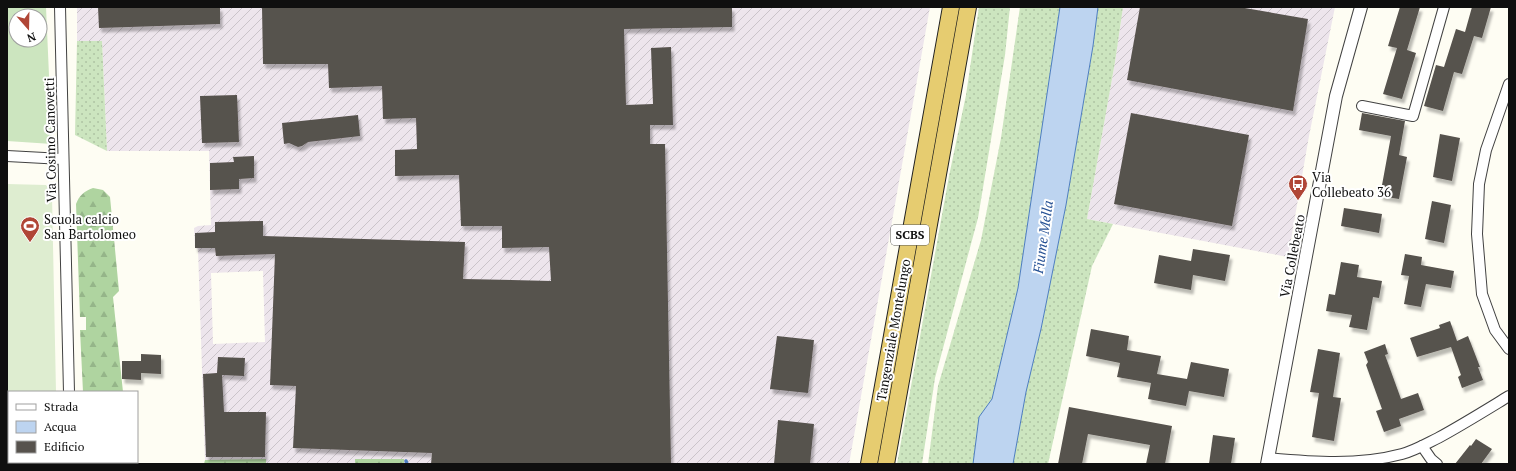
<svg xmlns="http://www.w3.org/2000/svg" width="1516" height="471" font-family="'PT Serif',serif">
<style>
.industrial{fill:url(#industrial-furrows);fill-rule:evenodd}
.grass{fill:url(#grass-dots)}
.forest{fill:url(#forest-firs)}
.garden{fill:#cce5bf;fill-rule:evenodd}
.pitch{fill:#deedd0}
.water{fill:#bdd4f0;stroke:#4c7dbf}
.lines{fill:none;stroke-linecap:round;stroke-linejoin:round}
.stream{stroke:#4c7dbf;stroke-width:3.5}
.building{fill:#57524d;filter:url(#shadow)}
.minor-casing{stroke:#424242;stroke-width:12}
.tertiary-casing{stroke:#424242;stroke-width:14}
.trunk-casing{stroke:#202020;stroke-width:18}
.minor{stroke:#fff;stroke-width:10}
.tertiary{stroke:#fff;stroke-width:12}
.trunk{stroke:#e6cc70;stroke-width:16}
.labels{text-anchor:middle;stroke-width:4;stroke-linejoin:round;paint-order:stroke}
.shield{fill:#fff;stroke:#575757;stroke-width:1}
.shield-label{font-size:12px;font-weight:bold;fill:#0f0f0f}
.street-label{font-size:13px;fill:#0f0f0f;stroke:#fff}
.poi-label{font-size:13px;fill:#0f0f0f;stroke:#fff;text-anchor:start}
.water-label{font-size:14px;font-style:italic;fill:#265194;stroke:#fff}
</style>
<defs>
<pattern id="industrial-furrows" width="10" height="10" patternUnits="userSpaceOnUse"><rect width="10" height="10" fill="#ede5ec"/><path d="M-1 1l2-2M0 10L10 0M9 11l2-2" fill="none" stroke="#cac3c9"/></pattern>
<pattern id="grass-dots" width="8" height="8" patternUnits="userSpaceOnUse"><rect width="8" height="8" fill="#cce5bf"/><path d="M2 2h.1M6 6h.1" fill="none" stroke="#aec3a3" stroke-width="1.8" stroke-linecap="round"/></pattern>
<pattern id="forest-firs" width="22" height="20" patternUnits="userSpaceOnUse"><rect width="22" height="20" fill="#afd4a0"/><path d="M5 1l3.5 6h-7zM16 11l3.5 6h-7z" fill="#95b589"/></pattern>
<filter id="shadow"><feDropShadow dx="2.5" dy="4.5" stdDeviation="1" flood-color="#0004"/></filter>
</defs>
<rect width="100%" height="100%" fill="#fefdf3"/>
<!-- industrial -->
<g class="industrial">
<path d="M77,7H930L849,464H404V460L355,459V464H266L265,459L205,460L198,249L195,248L194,228L198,226L211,225L209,151H107L102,41H77ZM263,271L265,342L213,344L211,273Z"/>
<polygon points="1123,7 1335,7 1309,136 1288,257 1087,219 1115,62"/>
</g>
<!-- grass -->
<g class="grass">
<polygon points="979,7 1010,7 1005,55 978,218 935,378 922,464 897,464 949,176 966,95"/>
<polygon points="1020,7 1060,7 1018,288 992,399 979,417 973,464 928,464 938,386 981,240 1001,138"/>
<polygon points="1098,7 1123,7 1115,62 1087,219 1113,224 1092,266 1048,464 1013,464 1026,392 1041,329 1066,205 1093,46"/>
<polygon points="77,41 102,41 107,151 75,135"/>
</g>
<!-- forest -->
<g class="forest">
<path d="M93,188L103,190L110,197L119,291L113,297L123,392H83L80,330H86V317H80L76,204C79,196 84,191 93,188Z"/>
<polygon points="266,459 266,464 204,464 205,460"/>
<rect x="355" y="459" width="49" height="5"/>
</g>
<!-- garden -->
<path class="garden" d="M7,7H46L52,144L7,141ZM16,16H40V40H16Z"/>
<!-- pitch -->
<polygon class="pitch" points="7,184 46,185 50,190 52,196 56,392 9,392 9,462 57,462 57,464 7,464"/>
<!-- water -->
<polygon class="water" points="1060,7 1098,7 1093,46 1066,205 1041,329 1026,392 1013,464 973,464 979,417 992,399 1018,288"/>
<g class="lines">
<!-- stream -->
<polyline class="stream" points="406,461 407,464"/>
</g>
<!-- building -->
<g class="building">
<polygon points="98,7 220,7 220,24 99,28"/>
<polygon points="262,7 732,7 732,27 624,29 626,105 653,104 651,48 671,47 673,125 650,125 650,144 665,144 671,464 431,464 432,453 293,448 296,386 270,385 275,254 216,256 215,248 195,248 195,233 215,232 215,222 263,221 263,236 465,242 463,279 551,281 549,247 502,248 502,226 461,226 459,175 395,176 395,150 417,149 416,118 383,119 382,86 329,88 328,64 263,64"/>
<polygon points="1140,7 1239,7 1308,19 1293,111 1127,80"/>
<polygon points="1400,7 1420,7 1407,50 1416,53 1402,99 1383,94 1397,48 1388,46"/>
<polygon points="1472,7 1491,7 1482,38 1474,36 1462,74 1454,72 1443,111 1424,106 1436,65 1444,67 1456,29 1465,32"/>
<polygon points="237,95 239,142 202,143 200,96"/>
<polygon points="1131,113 1249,135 1232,226 1114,204"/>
<polygon points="1362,113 1405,121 1399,155 1407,157 1399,199 1380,196 1391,136 1359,130"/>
<polygon points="358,115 360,136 308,142 302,146 298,147 289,143 284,144 282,123"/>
<polygon points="1440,134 1460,138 1452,181 1433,177"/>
<polygon points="254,156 254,178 239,179 239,189 210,190 210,163 234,162 233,157"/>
<polygon points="1432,201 1451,205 1444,243 1425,239"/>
<polygon points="1344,208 1382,214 1379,233 1341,226"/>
<polygon points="1193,249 1230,255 1225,281 1193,275 1191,290 1154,283 1159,255 1191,261"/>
<polygon points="1405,254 1422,257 1421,265 1454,271 1451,288 1426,284 1421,307 1404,304 1409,276 1401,275"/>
<polygon points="1341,262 1359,265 1357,277 1382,281 1379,298 1373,297 1367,330 1349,327 1352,315 1326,311 1329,294 1335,295"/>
<polygon points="1450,321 1457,341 1468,336 1480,367 1478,367 1483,380 1462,388 1458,377 1461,375 1451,347 1417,357 1410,338 1440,328 1439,325"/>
<polygon points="1091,329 1129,336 1127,350 1161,356 1157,374 1187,379 1191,362 1229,369 1224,397 1189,391 1186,406 1148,399 1151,383 1117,377 1120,363 1086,356"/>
<polygon points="777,336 814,340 808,393 770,389"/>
<polygon points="1385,344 1388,354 1385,355 1401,399 1418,393 1424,410 1399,419 1401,426 1384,432 1376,411 1382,409 1366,365 1368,362 1364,352"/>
<polygon points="1318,349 1340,353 1333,397 1341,398 1334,441 1312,437 1319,393 1310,392"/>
<polygon points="141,354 161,355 161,374 141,373 141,380 122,379 122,361 141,361"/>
<polygon points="218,357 245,358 244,376 222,375 224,412 266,412 265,457 206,457 203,374 217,373"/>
<polygon points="1069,407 1172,426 1165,464 1146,464 1150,445 1088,434 1082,464 1058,464"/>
<polygon points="778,420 814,424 810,464 774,464"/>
<polygon points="1213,435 1235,438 1231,464 1209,464"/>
<polygon points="1476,439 1492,449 1481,464 1455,464 1470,445 1471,446"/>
</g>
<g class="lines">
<defs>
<g id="minor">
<polyline points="60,7 69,392"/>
<polyline points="1509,84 1486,150 1479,184 1477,234 1482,294 1495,330 1509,349"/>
<polyline points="1362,106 1413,116 1444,7"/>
<polyline points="7,156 63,159"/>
<polyline points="1422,446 1431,459 1437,464"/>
<path d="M1268,458C1313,462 1357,466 1402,454C1414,451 1426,444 1438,438C1462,425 1486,410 1509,396"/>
<polyline points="71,462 71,464"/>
</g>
<polyline id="tertiary" points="1267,464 1336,96 1361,7"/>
<g id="trunk">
<polyline points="869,464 951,7"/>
<polyline points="886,464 968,7"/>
</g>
</defs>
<!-- minor casing -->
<use href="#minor" class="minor-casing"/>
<!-- tertiary casing -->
<use href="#tertiary" class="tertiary-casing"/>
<!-- trunk casing -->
<use href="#trunk" class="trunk-casing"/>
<!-- minor -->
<use href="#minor" class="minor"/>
<!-- tertiary -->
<use href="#tertiary" class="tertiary"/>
<!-- trunk -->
<use href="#trunk" class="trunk"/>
</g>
<!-- icons -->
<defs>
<symbol id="bus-pin" viewBox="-11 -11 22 30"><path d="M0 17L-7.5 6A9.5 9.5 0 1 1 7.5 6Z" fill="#b04636" stroke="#fff"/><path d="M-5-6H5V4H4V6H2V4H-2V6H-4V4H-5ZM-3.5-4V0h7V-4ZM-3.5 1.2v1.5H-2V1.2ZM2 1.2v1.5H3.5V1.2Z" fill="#fff"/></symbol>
<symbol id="stadium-pin" viewBox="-11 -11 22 30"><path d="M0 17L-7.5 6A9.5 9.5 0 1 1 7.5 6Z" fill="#b04636" stroke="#fff"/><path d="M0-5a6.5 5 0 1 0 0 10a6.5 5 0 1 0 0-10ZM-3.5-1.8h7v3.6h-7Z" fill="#fff"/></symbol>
</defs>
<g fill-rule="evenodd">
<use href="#bus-pin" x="1287" y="173" width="22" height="30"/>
<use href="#stadium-pin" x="19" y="215" width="22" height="30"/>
</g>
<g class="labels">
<!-- shield labels -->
<rect class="shield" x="891" y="225" width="38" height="20" rx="3"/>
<g class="shield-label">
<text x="910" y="239">SCBS</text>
</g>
<!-- street labels -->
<g class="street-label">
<text transform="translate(50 140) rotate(-91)" y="5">Via Cosimo Canovetti</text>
<text transform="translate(1292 256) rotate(-79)" y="5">Via Collebeato</text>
<text transform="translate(893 330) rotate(-80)" y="5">Tangenziale Montelungo</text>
</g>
<!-- poi labels -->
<g class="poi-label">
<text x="1312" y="182">Via<tspan x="1312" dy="15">Collebeato 36</tspan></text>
<text x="44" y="224">Scuola calcio<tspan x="44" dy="15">San Bartolomeo</tspan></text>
</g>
<!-- water labels -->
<g class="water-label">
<text transform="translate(1043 237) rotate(-82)" y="5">Fiume Mella</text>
</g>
</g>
<!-- border -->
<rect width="1516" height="471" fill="none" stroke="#0f0f0f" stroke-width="16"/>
<!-- legend -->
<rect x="8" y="391" width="130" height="72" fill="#ffffff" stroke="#9f9f9f"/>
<rect x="16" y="404" width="20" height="6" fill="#ffffff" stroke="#9f9f9f"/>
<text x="44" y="411" font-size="12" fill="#0f0f0f">Strada</text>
<rect x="16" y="421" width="20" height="12" fill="#bdd4f0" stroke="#9f9f9f"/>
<text x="44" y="431" font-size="12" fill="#0f0f0f">Acqua</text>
<rect x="16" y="441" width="20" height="12" fill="#57524d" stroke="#9f9f9f"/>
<text x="44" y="451" font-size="12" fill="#0f0f0f">Edificio</text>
<!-- north arrow -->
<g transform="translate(28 28) rotate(160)"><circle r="19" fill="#ffffff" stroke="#9f9f9f"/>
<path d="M0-3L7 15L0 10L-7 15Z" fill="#b04636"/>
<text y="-6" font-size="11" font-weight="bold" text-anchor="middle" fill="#0f0f0f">N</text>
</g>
</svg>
